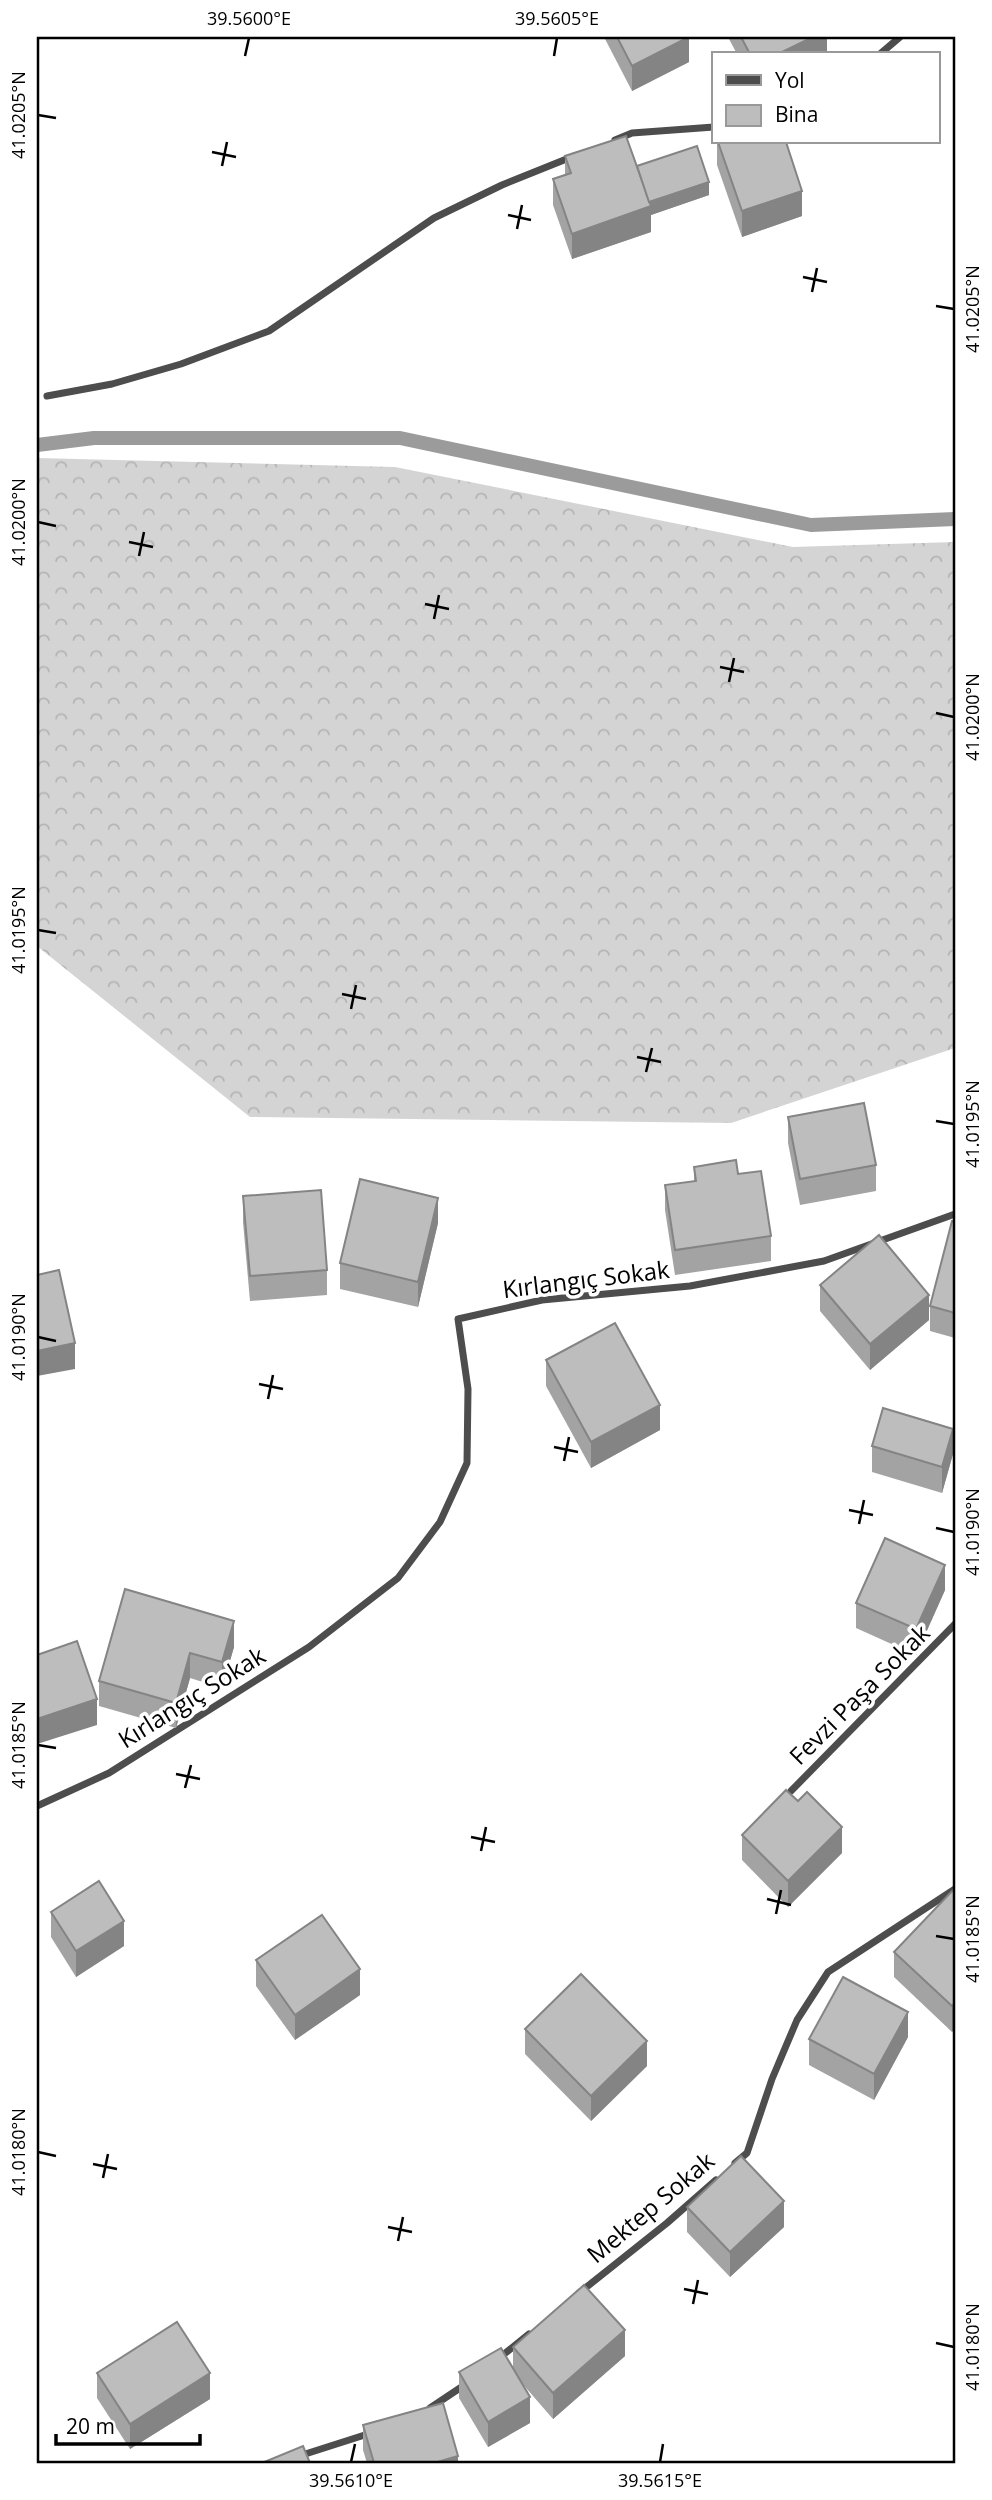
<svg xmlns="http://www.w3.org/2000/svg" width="992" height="2500" font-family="'Open Sans',sans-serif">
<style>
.forest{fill:url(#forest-crowns)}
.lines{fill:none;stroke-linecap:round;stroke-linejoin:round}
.stream{stroke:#9b9b9b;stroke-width:14}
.minor{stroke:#4d4d4d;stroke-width:7}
.wall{fill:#a3a3a3}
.shaded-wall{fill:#848484}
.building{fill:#bdbdbd;stroke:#848484;stroke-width:2}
.ticks{fill:none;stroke:#000;stroke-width:2.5}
.labels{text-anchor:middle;stroke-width:7;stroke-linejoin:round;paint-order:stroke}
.street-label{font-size:24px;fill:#000;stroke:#fff}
.neatline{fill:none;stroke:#000;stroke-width:2.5}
.ticks-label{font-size:18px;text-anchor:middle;fill:#000}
</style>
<defs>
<pattern id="forest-crowns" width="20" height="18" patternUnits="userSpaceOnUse" patternTransform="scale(1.75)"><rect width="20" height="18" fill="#d4d4d4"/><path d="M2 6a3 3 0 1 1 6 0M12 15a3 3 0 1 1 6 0" fill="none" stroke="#b4b4b4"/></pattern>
</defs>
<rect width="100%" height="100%" fill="#fff"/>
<!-- forest -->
<polygon class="forest" points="37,458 395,467 793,547 955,542 955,1048 731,1123 250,1117 37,946"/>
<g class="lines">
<!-- stream -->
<polyline class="stream" points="37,445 94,438 400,438 811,525 955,519"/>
<!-- minor -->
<g class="minor">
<polyline points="880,54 900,37"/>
<polyline points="615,140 632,133 714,127"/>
<polyline points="47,396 112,384 181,364 269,331 434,218 502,185 574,156"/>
<polyline points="791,1791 955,1624"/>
<polyline points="37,1806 109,1773 309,1647 398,1578 440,1522 467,1463 468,1389 458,1319 542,1300 690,1286 824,1261 955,1214"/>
<polyline points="735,2163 747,2153 772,2079 797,2020 828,1972 955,1889"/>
<polyline points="579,2293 667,2223 716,2180"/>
<polyline points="498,2359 529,2334"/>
<polyline points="430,2408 466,2384"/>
<polyline points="299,2456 371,2433"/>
</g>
</g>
<!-- wall -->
<g class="wall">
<polygon points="604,37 689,37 689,62 632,91"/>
<polygon points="728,37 827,37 827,54 737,54"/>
<polygon points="717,142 786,142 802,216 742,237 717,165"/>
<polygon points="565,156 637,166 709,195 651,215 651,232 572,259 553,205 553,179 565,175"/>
<polygon points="788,1117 876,1165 876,1191 800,1205 788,1143"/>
<polygon points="694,1167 738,1174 771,1236 771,1261 675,1275 665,1210 665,1185 694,1181"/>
<polygon points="243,1196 327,1270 327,1295 250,1301 243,1222"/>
<polygon points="955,1221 955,1338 930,1331 930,1306"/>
<polygon points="438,1223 418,1307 340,1289 340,1263"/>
<polygon points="820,1285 929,1320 870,1370 820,1311"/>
<polygon points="546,1360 660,1430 591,1468 546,1386"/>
<polygon points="872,1446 953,1454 942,1493 872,1472"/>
<polygon points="125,1589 234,1647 222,1688 190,1678 176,1728 99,1706 99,1681"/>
<polygon points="945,1590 916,1655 856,1628 856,1603"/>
<polygon points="742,1835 842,1853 788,1907 742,1860"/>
<polygon points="955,1888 955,2028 952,2032 894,1977 894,1952"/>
<polygon points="51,1912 124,1946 76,1977 51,1937"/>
<polygon points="256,1960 360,1995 295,2040 256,1986"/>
<polygon points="525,2029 647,2066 591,2121 525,2054"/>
<polygon points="908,2037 874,2100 809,2065 809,2039"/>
<polygon points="687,2207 784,2227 730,2277 687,2232"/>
<polygon points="513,2347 625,2356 553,2419 520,2381 530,2423 488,2447 459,2398 459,2372 513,2369"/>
<polygon points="97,2373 210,2399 130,2449 97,2398"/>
<polygon points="363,2425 458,2463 367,2463 363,2450"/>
</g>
<!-- shaded-wall -->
<g class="shaded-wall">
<polygon points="689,37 689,62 632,91 632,66"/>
<polygon points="813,37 827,37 827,54 778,54"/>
<polygon points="709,182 709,195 651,215 651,232 572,259 572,234 646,204"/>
<polygon points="802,191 802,216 742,237 742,211"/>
<polygon points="438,1198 438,1223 418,1307 418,1282"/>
<polygon points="929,1295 929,1320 870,1370 870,1344"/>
<polygon points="75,1343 75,1369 37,1376 37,1351"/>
<polygon points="660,1405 660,1430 591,1468 591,1442"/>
<polygon points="953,1429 953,1454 942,1493 942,1467"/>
<polygon points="945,1565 945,1590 916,1655 916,1629"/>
<polygon points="234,1621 234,1647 222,1688 222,1662"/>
<polygon points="190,1653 190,1678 176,1728 176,1703"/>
<polygon points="97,1699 97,1725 37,1744 37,1719"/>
<polygon points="842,1827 842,1853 788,1907 788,1881"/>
<polygon points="124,1921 124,1946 76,1977 76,1951"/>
<polygon points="360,1969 360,1995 295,2040 295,2015"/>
<polygon points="955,2002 955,2028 952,2032 952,2006"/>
<polygon points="908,2012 908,2037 874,2100 874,2074"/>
<polygon points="647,2041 647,2066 591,2121 591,2096"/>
<polygon points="784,2201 784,2227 730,2277 730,2252"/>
<polygon points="625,2330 625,2356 553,2419 553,2393"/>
<polygon points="210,2373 210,2399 130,2449 130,2424"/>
<polygon points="530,2397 530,2423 488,2447 488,2422"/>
<polygon points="458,2456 458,2463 434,2463"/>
</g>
<!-- building -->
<g class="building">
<polygon points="617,37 689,37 632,66"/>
<polygon points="741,37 813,37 778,54 750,54"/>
<polygon points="626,136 651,206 572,234 553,179 571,173 565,156"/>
<polygon points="718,142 786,142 802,191 742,211"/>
<polygon points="697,146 709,182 649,202 637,166"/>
<polygon points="864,1103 876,1165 800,1179 788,1117"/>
<polygon points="736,1160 738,1174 761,1171 771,1236 675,1250 665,1185 696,1181 694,1167"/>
<polygon points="360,1179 438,1198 418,1282 340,1263"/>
<polygon points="321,1190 327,1270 250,1276 243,1196"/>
<polygon points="952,1221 955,1221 955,1313 930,1306"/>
<polygon points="879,1235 929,1295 870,1344 820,1285"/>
<polygon points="59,1270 75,1343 37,1351 37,1275"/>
<polygon points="615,1323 660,1405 591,1442 546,1360"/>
<polygon points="883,1408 953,1429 942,1467 872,1446"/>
<polygon points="885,1538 945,1565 916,1629 856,1603"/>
<polygon points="125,1589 234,1621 222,1662 190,1653 176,1703 99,1681"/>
<polygon points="77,1641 97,1699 37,1719 37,1655"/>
<polygon points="786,1790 798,1801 807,1792 842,1827 788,1881 742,1835"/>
<polygon points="99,1881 124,1921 76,1951 51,1912"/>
<polygon points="955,1888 955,2002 952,2006 894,1952"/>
<polygon points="322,1915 360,1969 295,2015 256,1960"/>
<polygon points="581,1974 647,2041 591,2096 525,2029"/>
<polygon points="843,1977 908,2012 874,2074 809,2039"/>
<polygon points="741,2156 784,2201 730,2252 687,2207"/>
<polygon points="584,2285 625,2330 553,2393 513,2347"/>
<polygon points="177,2322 210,2373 130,2424 97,2373"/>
<polygon points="501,2348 530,2397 488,2422 459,2372"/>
<polygon points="443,2403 458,2456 434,2463 374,2463 363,2425"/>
<polygon points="303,2446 310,2463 262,2463"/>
</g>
<!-- ticks -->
<path class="ticks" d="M245,56L249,38M554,56L557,38M38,115L56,118M212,152L236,157M222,166L227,142M508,215L531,220M517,229L522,205M803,277L827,282M812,292L817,268M936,306L954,309M38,522L56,526M129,542L153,547M139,556L144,532M425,604L449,609M434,619L439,595M720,667L744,672M729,682L734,658M936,713L954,717M38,930L56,933M342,994L366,999M351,1009L356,985M637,1057L661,1062M646,1072L652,1048M936,1121L954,1124M38,1337L56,1341M259,1384L283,1389M268,1399L273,1375M554,1447L578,1452M564,1461L569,1437M849,1510L873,1515M859,1524L864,1500M936,1528L954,1532M38,1745L56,1748M176,1774L200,1779M185,1788L191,1765M471,1837L495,1842M481,1851L486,1827M767,1899L791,1905M776,1914L781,1890M936,1936L954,1939M38,2152L56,2156M93,2164L117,2169M103,2178L108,2154M388,2227L412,2232M398,2241L403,2217M684,2289L708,2294M693,2304L698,2280M936,2343L954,2347M351,2462L355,2444M660,2462L663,2444"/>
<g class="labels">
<!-- street labels -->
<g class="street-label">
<text transform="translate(586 1280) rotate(-7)" y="8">Kırlangıç Sokak</text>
<text transform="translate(860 1695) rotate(-45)" y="8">Fevzi Paşa Sokak</text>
<text transform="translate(192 1698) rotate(-32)" y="8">Kırlangıç Sokak</text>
<text transform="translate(651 2208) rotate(-40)" y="8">Mektep Sokak</text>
</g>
</g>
<!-- border -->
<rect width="992" height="2500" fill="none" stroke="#ffffff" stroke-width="77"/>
<!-- legend -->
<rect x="712" y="52" width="228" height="91" fill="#ffffff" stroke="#999999" stroke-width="2"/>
<rect x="726" y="75" width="35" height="10" fill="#4d4d4d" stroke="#999999" stroke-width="2"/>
<text x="775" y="88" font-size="21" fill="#000000">Yol</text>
<rect x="726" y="105" width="35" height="21" fill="#bdbdbd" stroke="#999999" stroke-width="2"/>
<text x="775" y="122" font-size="21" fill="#000000">Bina</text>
<!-- scale -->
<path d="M56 2434v10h144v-10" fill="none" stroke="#000000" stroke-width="3.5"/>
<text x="66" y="2434" font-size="21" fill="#000000" stroke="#ffffff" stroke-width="5" paint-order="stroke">20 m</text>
<rect x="38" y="38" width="916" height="2424" class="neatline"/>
<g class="ticks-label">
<text x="249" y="25">39.5600°E</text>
<text x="557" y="25">39.5605°E</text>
<text transform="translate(19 115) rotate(-90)" y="6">41.0205°N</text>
<text transform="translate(973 309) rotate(-90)" y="6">41.0205°N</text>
<text transform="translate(19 522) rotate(-90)" y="6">41.0200°N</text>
<text transform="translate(973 717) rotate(-90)" y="6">41.0200°N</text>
<text transform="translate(19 930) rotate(-90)" y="6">41.0195°N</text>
<text transform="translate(973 1124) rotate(-90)" y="6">41.0195°N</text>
<text transform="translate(19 1337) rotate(-90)" y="6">41.0190°N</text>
<text transform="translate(973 1532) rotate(-90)" y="6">41.0190°N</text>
<text transform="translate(19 1745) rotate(-90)" y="6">41.0185°N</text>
<text transform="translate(973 1939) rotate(-90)" y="6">41.0185°N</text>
<text transform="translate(19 2152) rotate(-90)" y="6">41.0180°N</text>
<text transform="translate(973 2347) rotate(-90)" y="6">41.0180°N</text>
<text x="351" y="2487">39.5610°E</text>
<text x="660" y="2487">39.5615°E</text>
</g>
</svg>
